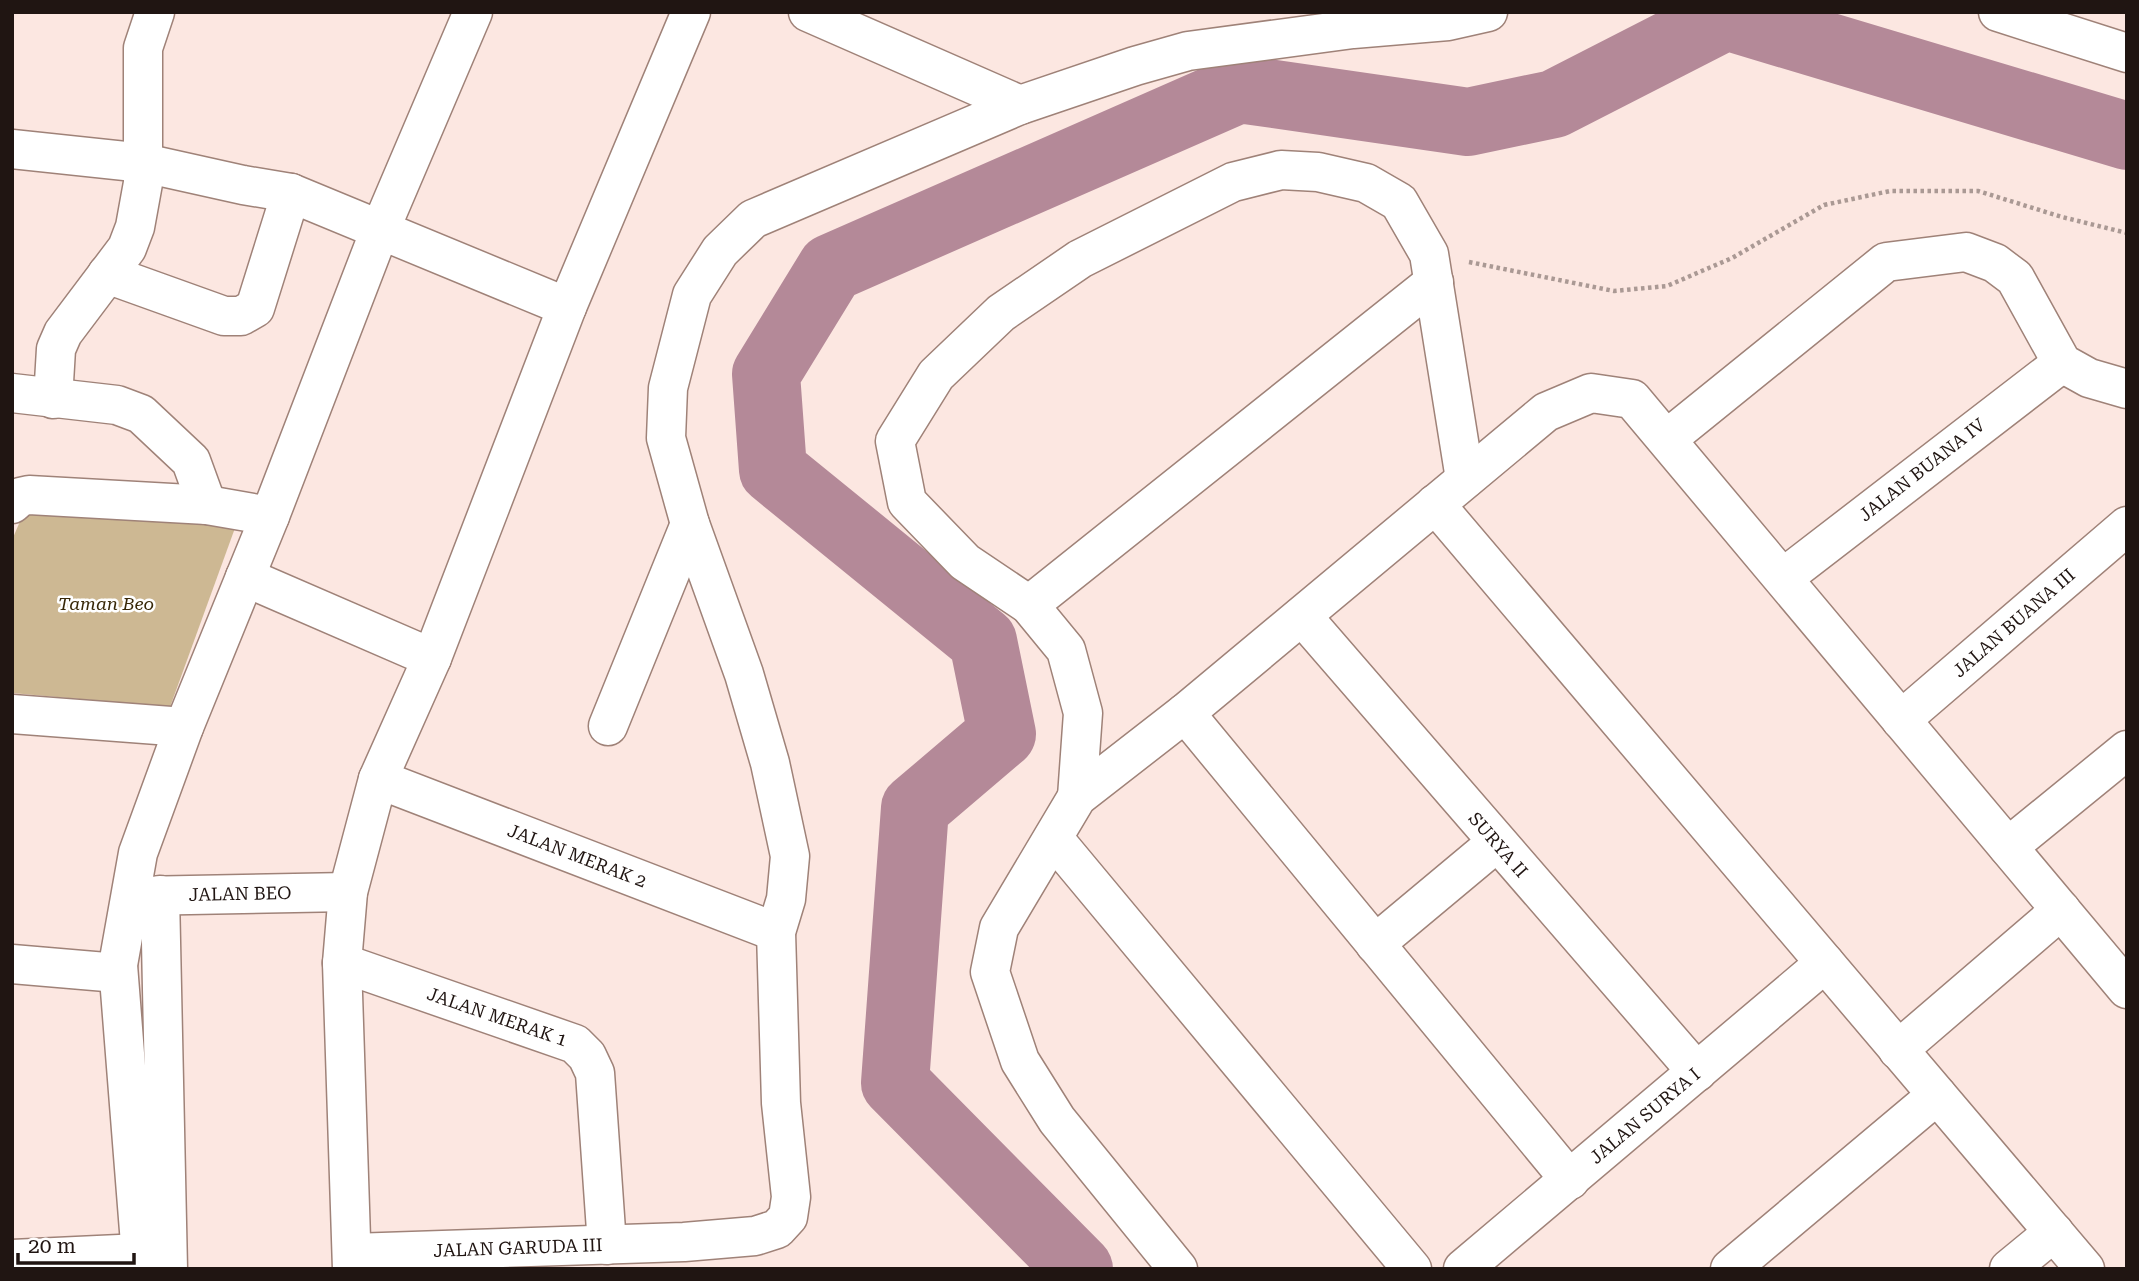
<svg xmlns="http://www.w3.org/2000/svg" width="2139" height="1281" font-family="'Roboto Serif',serif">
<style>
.green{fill:#cdb893}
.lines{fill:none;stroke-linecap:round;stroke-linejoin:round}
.river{stroke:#b48998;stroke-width:68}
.minor-casing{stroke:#9f8278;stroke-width:41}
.path{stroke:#aa9994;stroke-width:4.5;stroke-dasharray:3.5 3.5;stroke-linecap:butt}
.minor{stroke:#fff;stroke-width:38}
.labels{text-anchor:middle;stroke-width:5;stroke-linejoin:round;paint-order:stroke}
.street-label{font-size:18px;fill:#201512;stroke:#fff}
.park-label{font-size:18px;font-style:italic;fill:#372707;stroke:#fff}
</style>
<rect width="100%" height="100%" fill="#fce7e1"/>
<!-- green -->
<polygon class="green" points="27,505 239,517 170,707 12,693 12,540"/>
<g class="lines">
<!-- river -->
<polyline class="river" points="1079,1269 895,1083 915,808 1002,734 983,641 773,470 766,374 831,268 1239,89 1468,122 1554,104 1726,16 2127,136"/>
<defs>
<g id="minor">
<polyline points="808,12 1020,105"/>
<polyline points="1998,12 2127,53"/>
<polyline points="12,149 144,163 243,185 291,193 567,307"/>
<polyline points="107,274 224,316 241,316 255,308 291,193"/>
<polyline points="12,393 117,405 141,414 191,461 207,505"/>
<polyline points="53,399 56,349 63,333 127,248 135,227 143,183 143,48 155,12"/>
<polyline points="1667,439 1886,262 1966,252 1995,263 2015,278 2062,363 2089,378 2127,389"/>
<polyline points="12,504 20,497 29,495 207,505 270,516 380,230 473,12"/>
<polyline points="1435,504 2085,1269"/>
<polyline points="245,577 432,658"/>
<polyline points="1783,578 2062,363"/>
<polyline points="1029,605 1434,282"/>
<polyline points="1302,616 1697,1072"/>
<polyline points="1185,713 1570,1180"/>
<polyline points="12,714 184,727"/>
<polyline points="1901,720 2127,526"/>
<polyline points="608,726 690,524"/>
<polyline points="378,779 776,932"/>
<polyline points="1077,797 1083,713 1066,650 1029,605 965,562 907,502 895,441 936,375 1001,313 1080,259 1233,182 1281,170 1318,172 1366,183 1399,202 1429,254 1465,479"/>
<polyline points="1054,839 1412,1269"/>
<polyline points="2008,847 2127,750"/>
<polyline points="160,895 168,1269"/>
<polyline points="137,896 348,892"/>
<polyline points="1375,944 1496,843"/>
<polyline points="342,963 575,1044 587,1056 595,1073 607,1245"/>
<polyline points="12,964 106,972 118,965"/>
<polyline points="1898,1050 2061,910"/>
<polyline points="352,1253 684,1242 755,1236 777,1229 788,1217 791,1197 781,1103 776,932 786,899 790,856 770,763 744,674 690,524 666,438 668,388 692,295 720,251 753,219 1020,105 1135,66 1188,51 1353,29 1448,21 1488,12"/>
<polyline points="12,1259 141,1253"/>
<polyline points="142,1269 118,965 138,853 184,727 270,516"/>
<polyline points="352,1269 342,963 348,892 378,779 432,658 567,307 691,12"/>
<polyline points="1178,1269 1057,1120 1020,1061 990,972 999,928 1077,797 1185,713 1546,412 1591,393 1632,399 2127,989"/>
<polyline points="1463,1269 1825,963"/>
<polyline points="1730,1269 1937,1095"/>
<polyline points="2009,1269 2054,1232"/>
</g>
</defs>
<!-- minor casing -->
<use href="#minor" class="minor-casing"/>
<!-- path -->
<polyline class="path" points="1469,262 1614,291 1667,286 1732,258 1824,205 1890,191 1978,191 2062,217 2127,233"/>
<!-- minor -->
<use href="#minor" class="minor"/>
</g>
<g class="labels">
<!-- street labels -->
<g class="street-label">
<text transform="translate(1922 470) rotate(-38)" y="6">JALAN BUANA IV</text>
<text transform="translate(2014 623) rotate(-41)" y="6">JALAN BUANA III</text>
<text transform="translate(1498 845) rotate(49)" y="6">SURYA II</text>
<text transform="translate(577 856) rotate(21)" y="6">JALAN MERAK 2</text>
<text transform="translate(240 894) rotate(-1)" y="6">JALAN BEO</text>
<text transform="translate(497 1017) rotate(19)" y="6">JALAN MERAK 1</text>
<text transform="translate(1645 1116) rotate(-40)" y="6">JALAN SURYA I</text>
<text transform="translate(518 1248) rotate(-2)" y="6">JALAN GARUDA III</text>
</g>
<!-- park labels -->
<g class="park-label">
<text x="106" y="610">Taman Beo</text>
</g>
</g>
<!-- border -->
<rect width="2139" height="1281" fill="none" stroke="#201512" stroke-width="28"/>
<!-- scale -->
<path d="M18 1253v10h116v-10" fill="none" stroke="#201512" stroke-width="3.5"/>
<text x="28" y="1253" font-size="21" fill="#201512" stroke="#ffffff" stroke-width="5" paint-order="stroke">20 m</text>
</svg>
